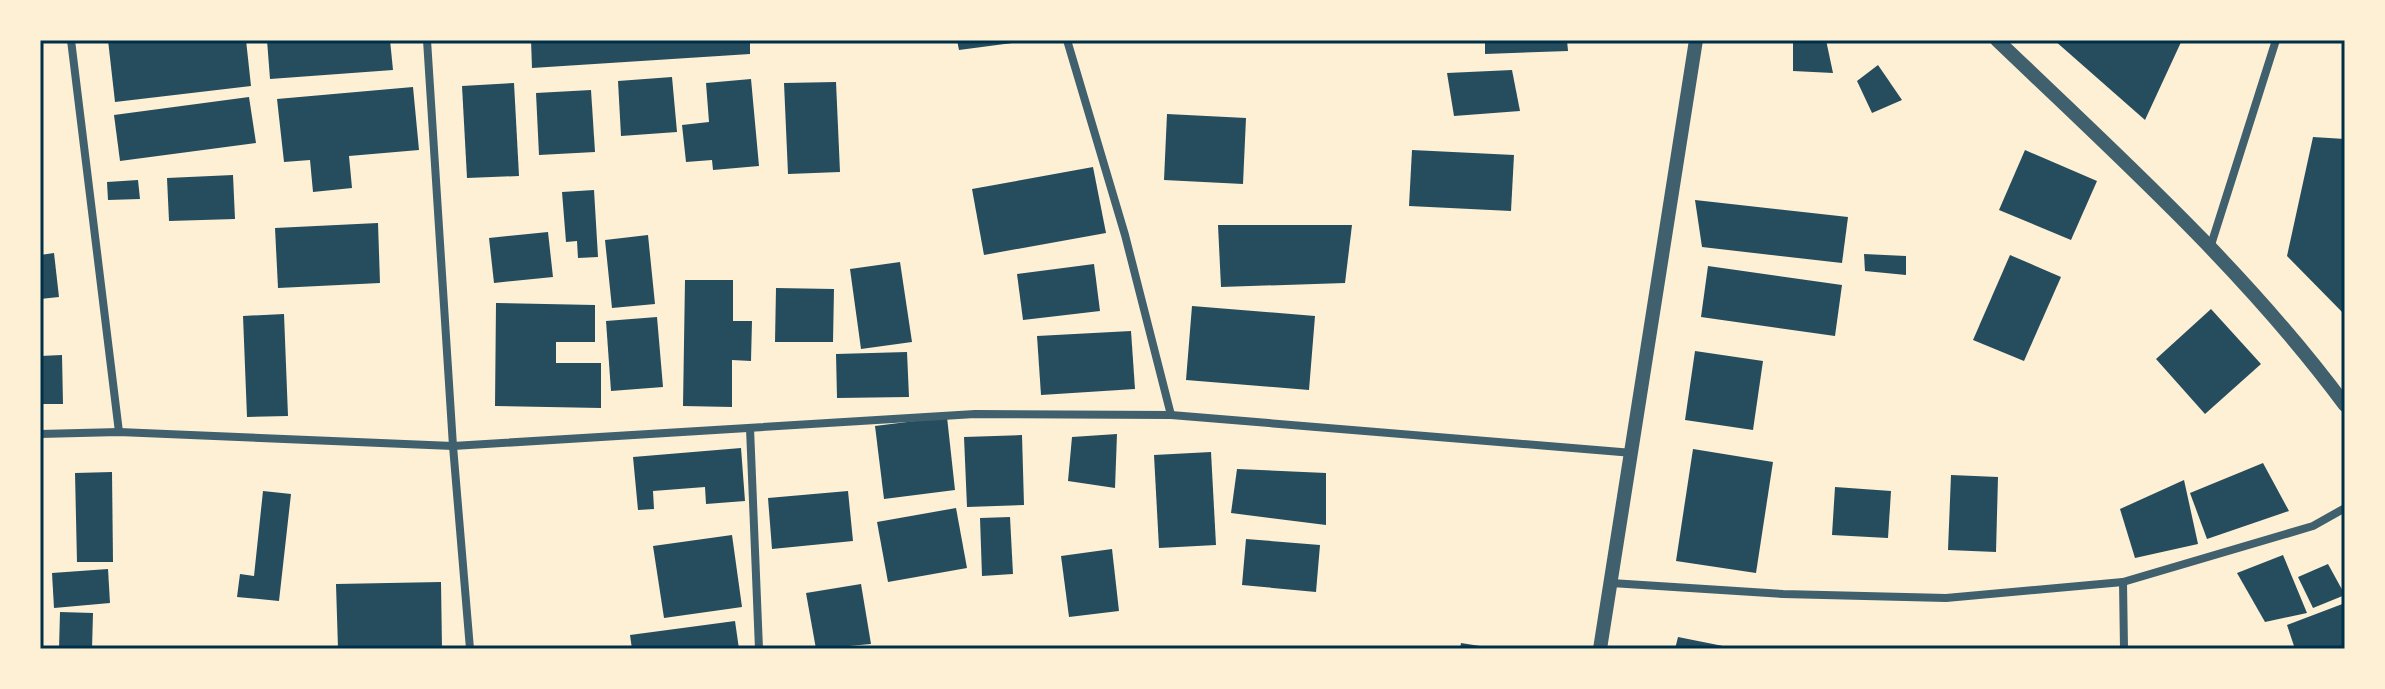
<svg xmlns="http://www.w3.org/2000/svg" width="2385" height="689" font-family="Commissioner,sans-serif">
<style>
.building{fill:#264d5e}
.lines{fill:none;stroke-linecap:round;stroke-linejoin:round}
.minor{stroke:#3f606c;stroke-width:8}
.tertiary{stroke:#3f606c;stroke-width:14}
.neatline{fill:none;stroke:#003049;stroke-width:3}
</style>
<rect width="100%" height="100%" fill="#fdf0d5"/>
<!-- building -->
<g class="building">
<polygon points="108,40 246,40 251,86 115,102"/>
<polygon points="267,40 390,40 393,70 270,79"/>
<polygon points="531,40 750,40 750,54 532,68"/>
<polygon points="957,40 1019,40 1019,42 959,50"/>
<polygon points="1485,40 1567,40 1568,51 1485,54"/>
<polygon points="1793,40 1826,40 1833,73 1793,71"/>
<polygon points="2054,40 2182,40 2145,120"/>
<polygon points="1878,65 1902,100 1872,113 1857,81"/>
<polygon points="1512,70 1520,111 1454,116 1447,73"/>
<polygon points="672,77 677,132 621,136 618,81"/>
<polygon points="751,79 759,166 713,170 712,160 686,162 682,125 709,122 706,83"/>
<polygon points="836,82 840,172 788,174 784,83"/>
<polygon points="514,83 519,176 467,178 462,86"/>
<polygon points="413,87 419,150 349,156 352,188 313,192 310,160 284,162 277,99"/>
<polygon points="591,90 595,152 539,155 536,93"/>
<polygon points="249,97 256,143 120,161 114,115"/>
<polygon points="1167,114 1246,118 1243,184 1164,180"/>
<polygon points="2313,137 2345,139 2345,315 2287,256"/>
<polygon points="1412,150 1514,155 1511,211 1409,206"/>
<polygon points="2025,150 2097,181 2071,240 1999,210"/>
<polygon points="1093,167 1106,233 984,255 972,189"/>
<polygon points="233,175 235,219 169,221 167,178"/>
<polygon points="138,180 140,199 108,200 107,182"/>
<polygon points="594,190 598,257 578,258 577,241 566,242 562,192"/>
<polygon points="1695,200 1848,217 1842,263 1702,247"/>
<polygon points="378,223 380,283 278,288 275,228"/>
<polygon points="1218,225 1352,225 1345,283 1221,287"/>
<polygon points="548,232 553,277 494,283 489,238"/>
<polygon points="648,235 655,304 612,308 605,240"/>
<polygon points="54,253 59,297 40,299 40,255"/>
<polygon points="1864,254 1906,256 1906,275 1865,271"/>
<polygon points="2010,255 2061,277 2024,361 1973,340"/>
<polygon points="900,262 912,342 861,349 850,269"/>
<polygon points="1094,264 1100,311 1023,320 1017,274"/>
<polygon points="1708,266 1842,285 1835,336 1701,317"/>
<polygon points="685,280 733,280 733,321 752,321 751,361 732,360 732,407 683,406"/>
<polygon points="776,288 834,289 833,342 775,342"/>
<polygon points="496,303 595,305 595,342 556,342 556,363 601,363 601,408 495,406"/>
<polygon points="1192,306 1315,316 1309,390 1186,380"/>
<polygon points="2211,309 2261,364 2205,414 2156,359"/>
<polygon points="284,314 288,416 247,417 243,316"/>
<polygon points="657,317 663,387 611,391 606,321"/>
<polygon points="1131,331 1135,389 1041,395 1037,336"/>
<polygon points="1695,351 1763,361 1753,430 1685,420"/>
<polygon points="907,352 909,397 837,398 836,354"/>
<polygon points="62,355 63,404 40,404 40,356"/>
<polygon points="947,417 955,490 884,499 875,426"/>
<polygon points="1117,434 1115,488 1068,481 1072,437"/>
<polygon points="1022,435 1024,505 967,507 964,437"/>
<polygon points="741,448 745,501 706,504 705,487 653,491 654,509 638,510 633,457"/>
<polygon points="1693,449 1773,462 1756,573 1676,561"/>
<polygon points="1211,452 1216,545 1159,548 1154,455"/>
<polygon points="2263,463 2289,511 2207,539 2190,493"/>
<polygon points="1237,469 1326,473 1326,525 1231,513"/>
<polygon points="112,472 113,562 77,562 75,473"/>
<polygon points="1951,475 1998,477 1996,552 1948,550"/>
<polygon points="2184,480 2198,544 2135,558 2120,509"/>
<polygon points="1835,487 1891,491 1888,538 1832,535"/>
<polygon points="263,491 291,494 279,601 237,597 240,574 254,576"/>
<polygon points="848,491 853,541 772,549 768,498"/>
<polygon points="956,508 967,568 888,582 877,522"/>
<polygon points="1010,517 1013,574 982,576 980,518"/>
<polygon points="732,535 742,607 664,618 653,546"/>
<polygon points="1246,539 1320,545 1316,592 1242,585"/>
<polygon points="1112,549 1119,611 1069,617 1061,556"/>
<polygon points="2283,555 2307,613 2265,622 2237,573"/>
<polygon points="2328,564 2345,595 2313,608 2298,577"/>
<polygon points="108,569 110,603 54,608 52,573"/>
<polygon points="441,582 442,649 338,649 336,584"/>
<polygon points="861,584 871,644 816,649 806,593"/>
<polygon points="2345,603 2345,647 2295,649 2287,625"/>
<polygon points="60,612 93,613 92,649 59,649"/>
<polygon points="735,621 739,649 632,649 630,635"/>
<polygon points="1678,637 1733,648 1733,649 1675,649"/>
<polygon points="1461,643 1486,647 1486,649 1460,649"/>
</g>
<g class="lines">
<!-- minor -->
<g class="minor">
<polyline points="71,40 119,432"/>
<polyline points="427,40 453,446 470,649"/>
<polyline points="1067,40 1125,235 1171,415"/>
<polyline points="2210,248 2276,40"/>
<polyline points="750,428 759,649"/>
<polyline points="40,434 119,432 453,446 975,414 1171,415 1633,453"/>
<polyline points="2123,582 2124,649"/>
<polyline points="1611,583 1783,594 1946,598 2123,582 2313,526 2345,508"/>
</g>
<!-- tertiary -->
<g class="tertiary">
<path d="M1997,40C2118,156 2245,270 2345,405"/>
<polyline points="1600,649 1696,40"/>
</g>
</g>
<!-- border -->
<rect width="2385" height="689" fill="none" stroke="#fdf0d5" stroke-width="84"/>
<rect x="42" y="42" width="2301" height="605" class="neatline"/>
</svg>
